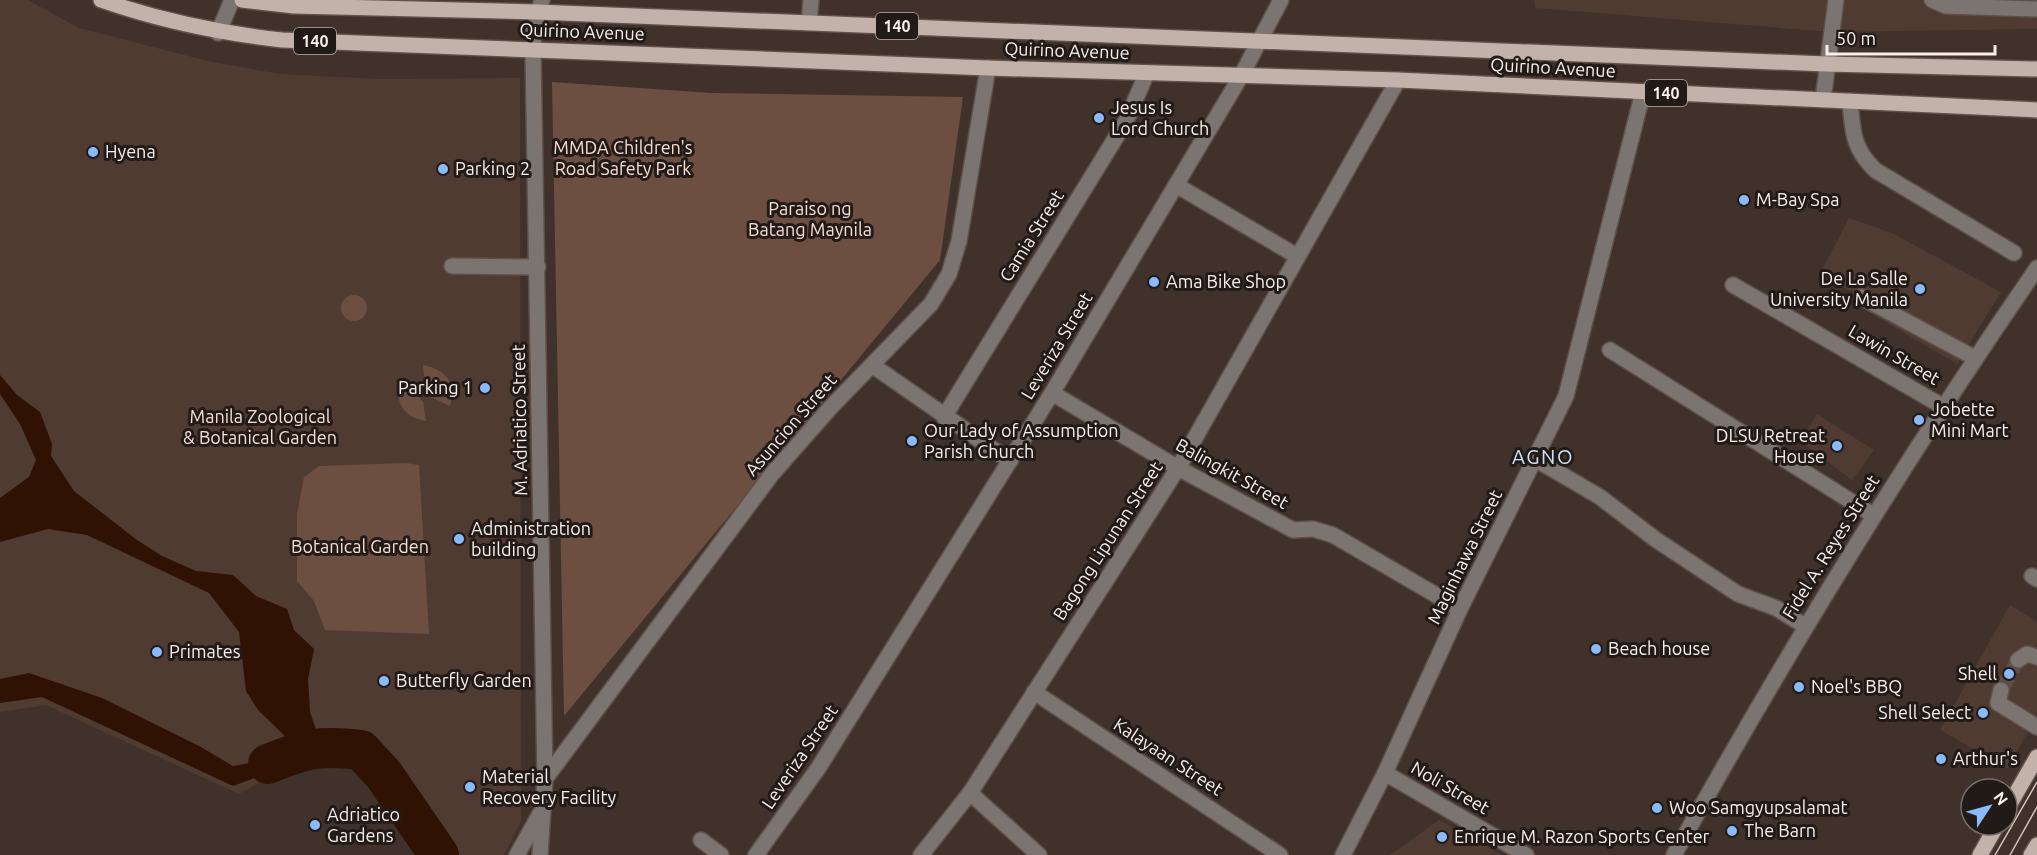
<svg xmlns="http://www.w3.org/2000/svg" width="2037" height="855" font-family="Ubuntu,sans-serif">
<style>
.built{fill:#4f3b31}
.green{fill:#6d4f41}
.water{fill:#2f1204}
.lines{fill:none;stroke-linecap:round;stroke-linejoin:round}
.river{stroke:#2f1204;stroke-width:40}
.minor-tunnel{stroke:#5c4d47;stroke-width:15;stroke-dasharray:15 8;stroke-linecap:butt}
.minor-casing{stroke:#5e4f49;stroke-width:18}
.major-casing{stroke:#5e4f49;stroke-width:18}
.minor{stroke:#7c7470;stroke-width:15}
.major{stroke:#c2b2aa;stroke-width:15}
.tram{stroke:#d1c5c0;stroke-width:1.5}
.poi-dot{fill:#88bafc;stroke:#211a17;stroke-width:2}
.labels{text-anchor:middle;stroke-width:6;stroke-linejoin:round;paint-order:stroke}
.shield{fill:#211a17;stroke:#b8aeab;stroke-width:1.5}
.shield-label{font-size:16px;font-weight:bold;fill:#f9eeea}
.street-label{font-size:18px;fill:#f9eeea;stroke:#211a17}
.poi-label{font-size:18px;fill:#f9eeea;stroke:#211a17;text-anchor:start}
.park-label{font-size:18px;fill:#f8ddd2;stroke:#211a17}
.neighbourhood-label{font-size:20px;letter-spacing:1.5px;fill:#cde0f9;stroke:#211a17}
</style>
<rect width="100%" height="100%" fill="#40312a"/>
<!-- built -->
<g class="built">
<polygon points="0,0 28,0 79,28 208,61 280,74 378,79 520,78 521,821 504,855 456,855 415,793 364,742 316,735 291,742 295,763 239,794 46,705 0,712"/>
<polygon points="1534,0 2037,0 2037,29 1831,32 1535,8"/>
<polygon points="1849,218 1892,233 2001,292 1957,364 1865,310 1855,293 1819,276"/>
<polygon points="1817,414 1874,450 1852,480 1801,442"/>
<polygon points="2010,605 2037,622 2037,714 2008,769 1940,730"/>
<polygon points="1439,820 1502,855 1390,855"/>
</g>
<!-- green -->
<g class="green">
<polygon points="552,82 712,93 963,97 940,260 564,716"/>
<circle cx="354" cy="308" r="13"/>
<path d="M423,365C446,369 457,384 450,406L431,397L432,392L425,386Z"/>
<path d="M400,381L417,390V395L423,402L426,421C404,418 394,402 400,381Z"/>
<polygon points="406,463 419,465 429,634 325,630 314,601 297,581 297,514 304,477 319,466"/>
</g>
<!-- water -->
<polygon class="water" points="0,375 17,395 40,412 52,444 51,456 74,491 137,540 162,556 196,571 233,575 256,596 287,609 294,630 314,649 308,679 310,712 325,757 295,763 233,786 42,697 0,703 0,679 29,673 102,698 199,746 233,766 256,762 291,742 258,710 246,691 239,632 209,593 87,535 48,529 0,542 0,498 29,477 36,460 20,424 0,394"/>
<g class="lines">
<!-- river -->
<path class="river" d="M268,764C307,748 319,745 361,750L384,775L439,855"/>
<!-- minor-tunnel -->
<polyline class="minor-tunnel" points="2001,690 2018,660"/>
<defs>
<g id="minor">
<polyline points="1932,0 1946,6 2037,9"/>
<polyline points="809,23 811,0"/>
<polyline points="218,33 232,0"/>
<polyline points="1823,100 1836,0"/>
<path d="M1850,101C1853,132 1852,147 1875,170L2014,253"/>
<polyline points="1176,185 1290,252"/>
<polyline points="452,266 538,267"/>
<polyline points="1733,285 1942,406"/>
<polyline points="1861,297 1975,358"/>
<polyline points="1610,350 1873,515"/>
<polyline points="872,365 1010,461"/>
<polyline points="1052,393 1178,468 1293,530 1313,529 1333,535 1460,609"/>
<polyline points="944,417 1126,121 1147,73"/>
<polyline points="1535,459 1600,497 1655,539 1738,594 1776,608 1805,626"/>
<polyline points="2032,576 2037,579"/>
<polyline points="2018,660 2027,654 2037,657"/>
<polyline points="2001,690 1998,703 2037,727"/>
<polyline points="1034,692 1280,855"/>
<polyline points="1385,773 1526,855"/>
<polyline points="545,779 772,474 831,407 931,304 949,274 959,241 988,68"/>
<polyline points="970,793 1039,855"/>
<polyline points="701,840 721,855"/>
<polyline points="517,855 540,814"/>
<polyline points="540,855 545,779 533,49 534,27 542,0"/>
<polyline points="756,855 819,767 1052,393 1241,76 1281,0"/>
<polyline points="921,855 970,793 1178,468 1398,80"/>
<polyline points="1343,855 1385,773 1460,609 1566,396 1643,92"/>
<path d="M1674,855C1786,654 1906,458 2037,268"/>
</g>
<g id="major">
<path d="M101,0C161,21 219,33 282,40L988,68L1398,80L2037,110"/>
<polyline points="242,0 294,6 537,12 1826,64 2037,69"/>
<polyline points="2007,809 2037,757"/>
<polyline points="1980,855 1997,825"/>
<polyline points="2031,855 2037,845"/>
</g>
</defs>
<!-- minor casing -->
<use href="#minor" class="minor-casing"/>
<!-- major casing -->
<use href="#major" class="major-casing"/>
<!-- minor -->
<use href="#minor" class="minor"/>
<!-- major -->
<use href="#major" class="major"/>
<!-- tram -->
<g class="tram">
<polyline points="1995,855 2037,782"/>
<polyline points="2010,855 2037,807"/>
</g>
</g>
<!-- markers -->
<g class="poi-dot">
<circle cx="1099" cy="118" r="6"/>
<circle cx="93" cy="152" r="6"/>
<circle cx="443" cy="169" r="6"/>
<circle cx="1744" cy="200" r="6"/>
<circle cx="1154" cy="282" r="6"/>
<circle cx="1920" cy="289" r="6"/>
<circle cx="485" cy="388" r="6"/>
<circle cx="1919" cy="420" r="6"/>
<circle cx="912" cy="441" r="6"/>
<circle cx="1837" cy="446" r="6"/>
<circle cx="459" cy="539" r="6"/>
<circle cx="1596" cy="649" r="6"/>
<circle cx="157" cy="652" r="6"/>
<circle cx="2009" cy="674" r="6"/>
<circle cx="384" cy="681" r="6"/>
<circle cx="1799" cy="687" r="6"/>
<circle cx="1983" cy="713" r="6"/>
<circle cx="1941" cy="759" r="6"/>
<circle cx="470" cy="787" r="6"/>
<circle cx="1657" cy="808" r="6"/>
<circle cx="315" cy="825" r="6"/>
<circle cx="1732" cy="831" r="6"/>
<circle cx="1442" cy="837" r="6"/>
</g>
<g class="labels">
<!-- shield labels -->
<g class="shield">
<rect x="876" y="13" width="42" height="26" rx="4.5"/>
<rect x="294" y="28" width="42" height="26" rx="4.5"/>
<rect x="1645" y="80" width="42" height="26" rx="4.5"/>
</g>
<g class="shield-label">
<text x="897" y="32">140</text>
<text x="315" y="47">140</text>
<text x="1666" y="99">140</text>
</g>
<!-- street labels -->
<g class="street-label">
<text transform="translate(582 32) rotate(2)" y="6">Quirino Avenue</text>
<text transform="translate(1067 51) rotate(2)" y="6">Quirino Avenue</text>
<text transform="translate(1553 68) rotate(3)" y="6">Quirino Avenue</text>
<text transform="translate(1032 236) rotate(-58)" y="6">Camia Street</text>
<text transform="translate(1057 346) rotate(-59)" y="6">Leveriza Street</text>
<text transform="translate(1894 355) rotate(30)" y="6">Lawin Street</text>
<text transform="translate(520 420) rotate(-91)" y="6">M. Adriatico Street</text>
<text transform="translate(791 425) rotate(-49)" y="6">Asuncion Street</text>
<text transform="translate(1232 474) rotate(29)" y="6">Balingkit Street</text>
<text transform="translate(1108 541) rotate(-57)" y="6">Bagong Lipunan Street</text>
<text transform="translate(1831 547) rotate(-58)" y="6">Fidel A. Reyes Street</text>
<text transform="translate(1465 557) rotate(-64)" y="6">Maginhawa Street</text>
<text transform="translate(800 757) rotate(-56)" y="6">Leveriza Street</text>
<text transform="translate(1168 757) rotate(33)" y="6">Kalayaan Street</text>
<text transform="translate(1450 788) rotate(30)" y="6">Noli Street</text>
</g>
<!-- poi labels -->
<g class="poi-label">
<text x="1111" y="114">Jesus Is<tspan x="1111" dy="21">Lord Church</tspan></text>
<text x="105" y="158">Hyena</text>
<text x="455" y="175">Parking 2</text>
<text x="1756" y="206">M-Bay Spa</text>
<text x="1908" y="285" text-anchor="end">De La Salle<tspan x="1908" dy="21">University Manila</tspan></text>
<text x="1166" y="288">Ama Bike Shop</text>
<text x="473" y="394" text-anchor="end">Parking 1</text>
<text x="1931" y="416">Jobette<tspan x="1931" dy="21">Mini Mart</tspan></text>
<text x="924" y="437">Our Lady of Assumption<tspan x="924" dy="21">Parish Church</tspan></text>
<text x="1825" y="442" text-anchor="end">DLSU Retreat<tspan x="1825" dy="21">House</tspan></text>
<text x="471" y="535">Administration<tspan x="471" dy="21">building</tspan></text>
<text x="1608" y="655">Beach house</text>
<text x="169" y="658">Primates</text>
<text x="1997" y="680" text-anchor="end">Shell</text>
<text x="396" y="687">Butterfly Garden</text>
<text x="1811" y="693">Noel's BBQ</text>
<text x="1971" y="719" text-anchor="end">Shell Select</text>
<text x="1953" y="765">Arthur's</text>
<text x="482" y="783">Material<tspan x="482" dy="21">Recovery Facility</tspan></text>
<text x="1669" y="814">Woo Samgyupsalamat</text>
<text x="327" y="821">Adriatico<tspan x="327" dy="21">Gardens</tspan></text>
<text x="1744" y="837">The Barn</text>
<text x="1454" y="843">Enrique M. Razon Sports Center</text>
</g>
<!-- park labels -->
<g class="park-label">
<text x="623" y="154">MMDA Children's<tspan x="623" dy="21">Road Safety Park</tspan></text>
<text x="810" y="215">Paraiso ng<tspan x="810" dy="21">Batang Maynila</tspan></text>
<text x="260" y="423">Manila Zoological<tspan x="260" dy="21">&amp; Botanical Garden</tspan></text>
<text x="360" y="553">Botanical Garden</text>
</g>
<!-- neighbourhood labels -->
<g class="neighbourhood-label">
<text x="1543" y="464">AGNO</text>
</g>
</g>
<!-- north arrow -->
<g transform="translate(1989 807) rotate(54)"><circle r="28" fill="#211a17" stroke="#776f6b" stroke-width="1.5"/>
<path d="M0-4.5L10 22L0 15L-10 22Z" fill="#88bafc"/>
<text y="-9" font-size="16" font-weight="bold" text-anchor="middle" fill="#f9eeea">N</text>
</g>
<!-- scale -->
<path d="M1827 45v9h168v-9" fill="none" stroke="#f9eeea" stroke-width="3"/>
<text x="1836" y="45" font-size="18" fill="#f9eeea" stroke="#211a17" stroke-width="4.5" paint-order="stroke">50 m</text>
</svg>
